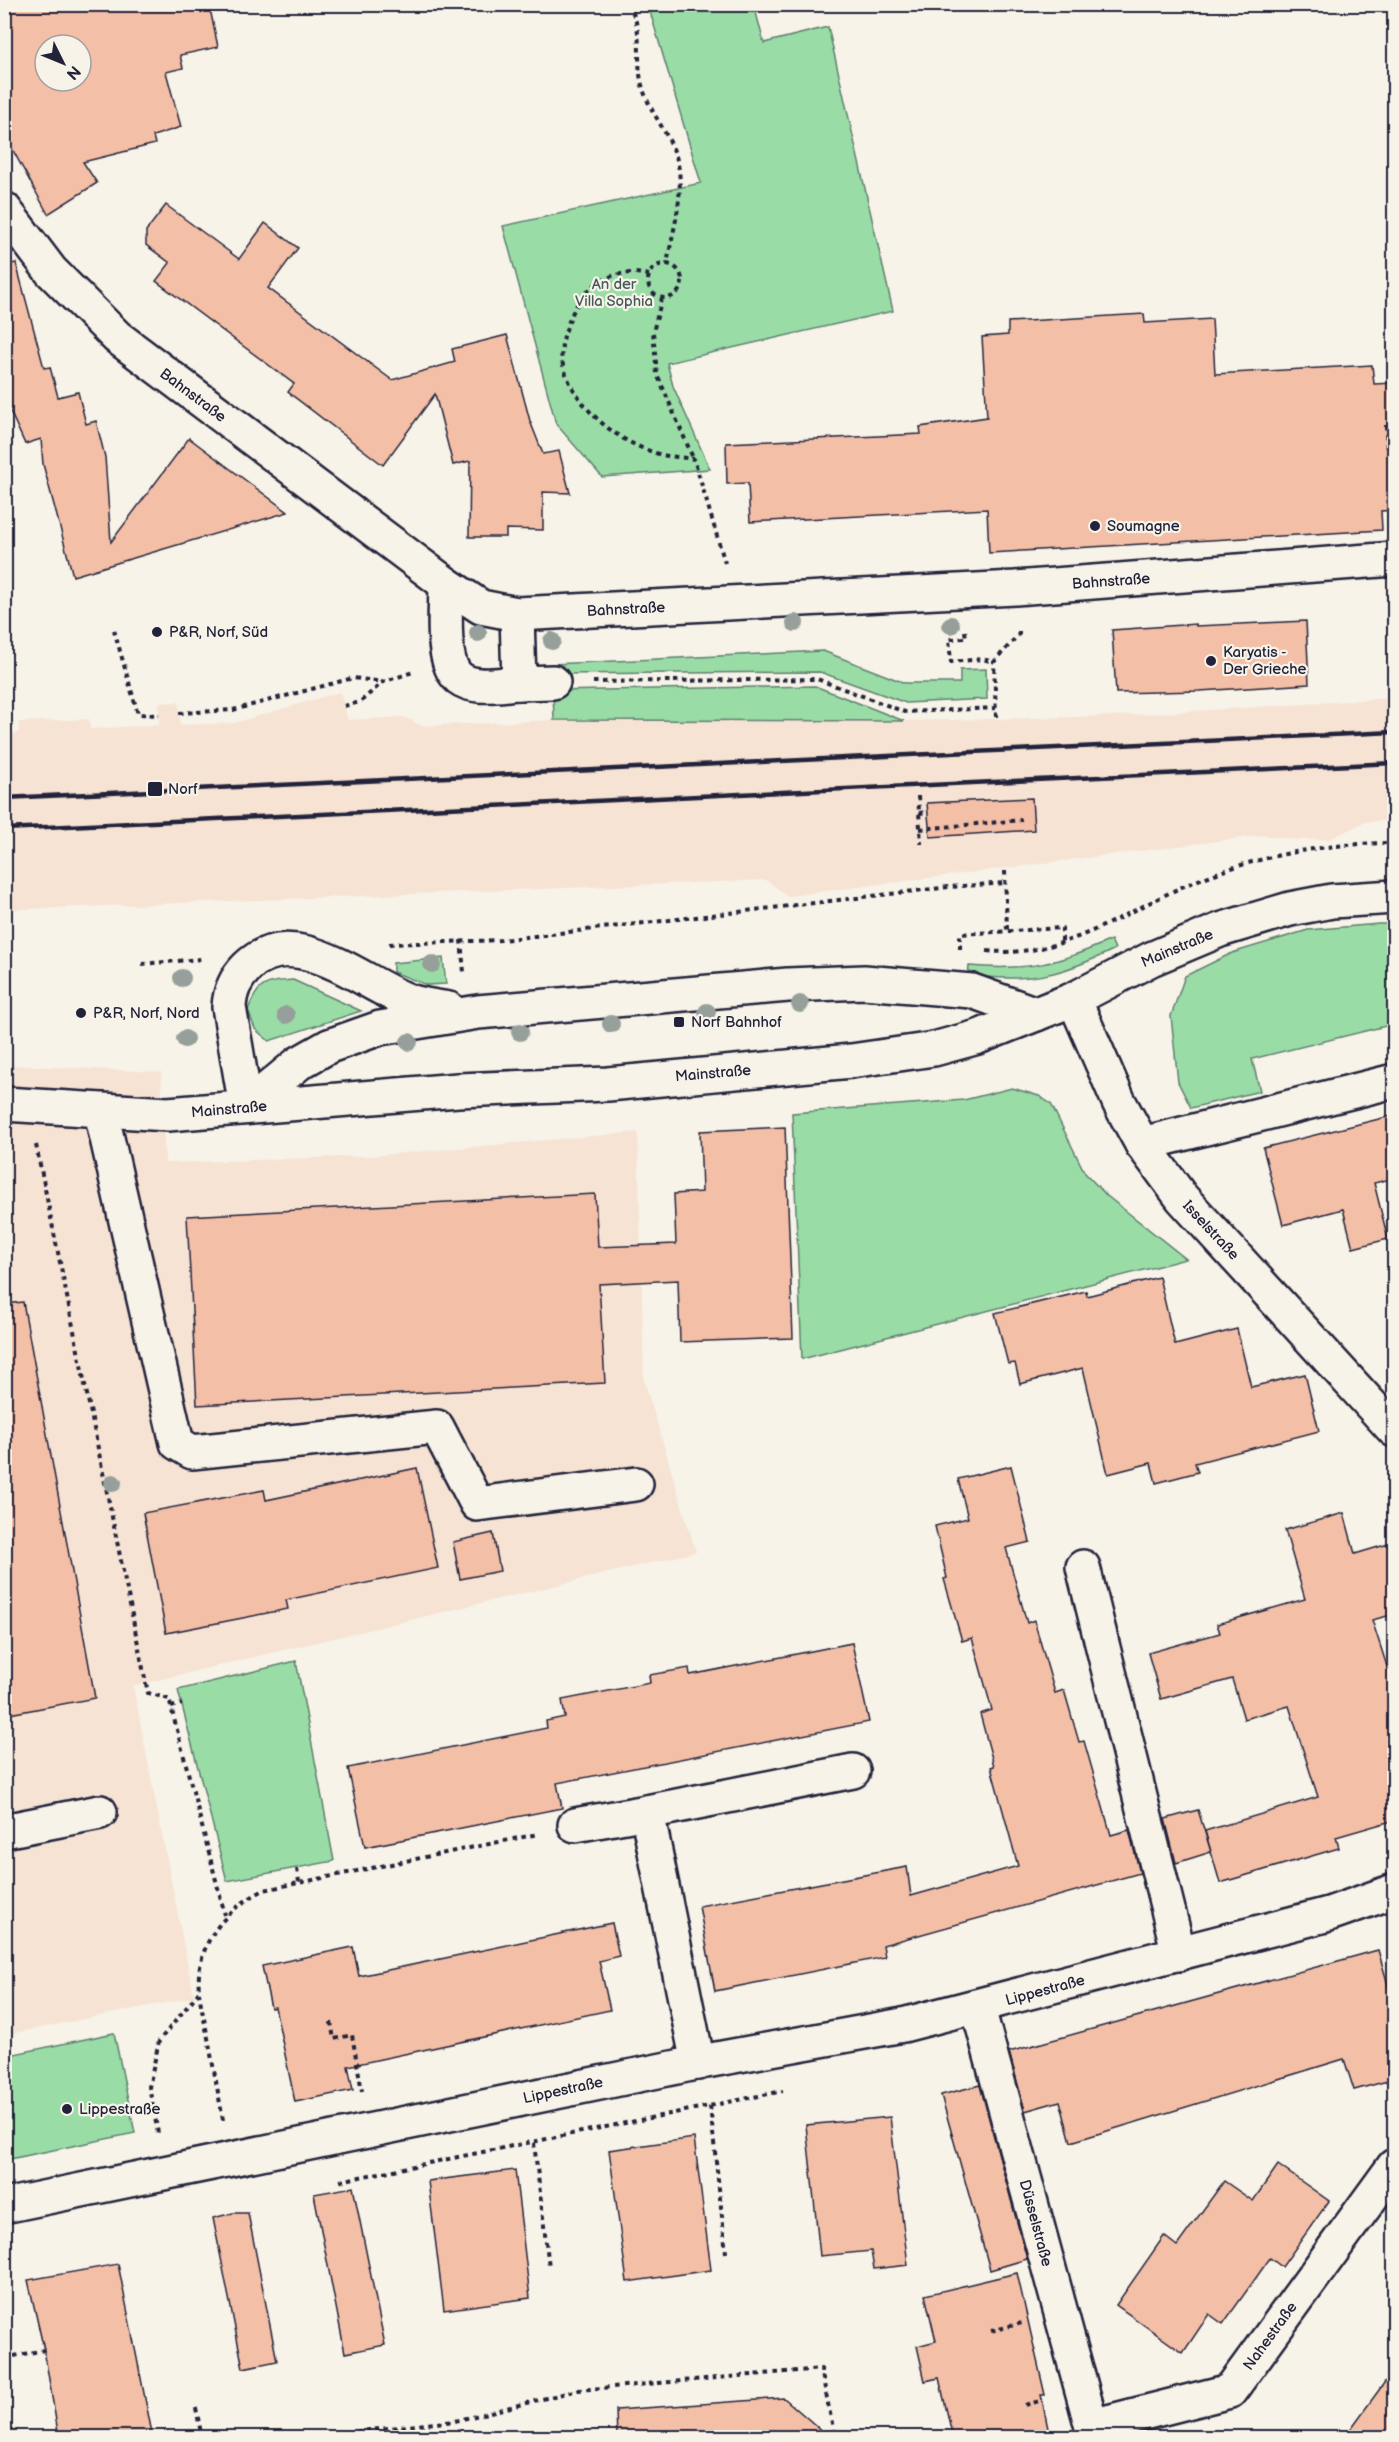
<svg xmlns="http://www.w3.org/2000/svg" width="1399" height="2442" font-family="'Balsamiq Sans',sans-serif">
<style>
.built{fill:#f6e3d4}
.green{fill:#9adca6;stroke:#5e7f70;stroke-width:1.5}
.building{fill:#f4bfa7;stroke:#22223b;stroke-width:1.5;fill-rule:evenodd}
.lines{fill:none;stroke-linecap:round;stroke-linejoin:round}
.minor-casing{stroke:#22223b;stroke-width:38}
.path{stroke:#22223b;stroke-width:4;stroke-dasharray:4.5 4.5;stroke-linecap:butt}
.minor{stroke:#f7f3e8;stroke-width:33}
.rail{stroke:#22223b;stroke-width:4.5}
.tree{fill:#969f9a}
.poi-dot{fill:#22223b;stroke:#f7f3e8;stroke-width:2}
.labels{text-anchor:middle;stroke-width:4.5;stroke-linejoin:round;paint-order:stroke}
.park-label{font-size:15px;fill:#465a5b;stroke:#f7f3e8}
.street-label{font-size:15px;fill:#22223b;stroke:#f7f3e8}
.poi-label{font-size:15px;fill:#22223b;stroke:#f7f3e8;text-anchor:start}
</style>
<rect width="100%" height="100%" fill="#f7f3e8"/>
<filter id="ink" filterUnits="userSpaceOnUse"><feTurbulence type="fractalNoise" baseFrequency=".0167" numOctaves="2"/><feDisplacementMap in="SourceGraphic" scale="12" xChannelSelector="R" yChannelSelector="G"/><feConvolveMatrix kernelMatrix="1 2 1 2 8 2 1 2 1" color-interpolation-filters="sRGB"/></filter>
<g filter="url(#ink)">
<!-- built -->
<g class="built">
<polygon points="340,692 348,720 404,717 422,726 554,720 904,721 1115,716 1394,698 1394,820 1365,822 1330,839 1298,840 1265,835 788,896 766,880 5,910 4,733 19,733 19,722 89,719 90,729 159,725 159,703 179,702 180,725 234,723"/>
<polygon points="4,1065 161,1072 165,1163 370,1156 638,1132 644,1380 696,1552 133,1686 194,1997 5,2035"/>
</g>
<!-- green -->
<g class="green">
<polygon points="648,5 754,5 764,43 828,27 893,311 667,363 673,386 710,469 602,477 556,424 503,226 701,183"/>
<polygon points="823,651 905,683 960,683 960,670 986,669 987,699 906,703 820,672 553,674 553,664"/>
<polygon points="815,686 904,721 554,720 553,691"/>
<polygon points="1379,924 1394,924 1394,1024 1252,1059 1260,1091 1191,1108 1178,1082 1171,1016 1185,976 1232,953 1308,930"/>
<path d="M1111,940L1115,949C1060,976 1029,983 968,975L969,966C1028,971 1058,964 1111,940Z"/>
<polygon points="443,958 446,984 427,985 393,972 393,963"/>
<path d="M293,980L361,1011L269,1041L255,1029L248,1010C258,983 265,982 293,980Z"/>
<polygon points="1012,1088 1039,1096 1051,1104 1085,1173 1107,1196 1186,1259 802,1359 792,1113 964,1100"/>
<polygon points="296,1661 334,1861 227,1881 178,1690"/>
<polygon points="114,2033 135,2133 5,2160 5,2056"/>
</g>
<!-- building -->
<g class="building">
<path d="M4,4H209L218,47L180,55L183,68L166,72L181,127L153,136L155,144L83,162L97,183L48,214L4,134ZM45,45H81V81H45Z"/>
<polygon points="166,205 239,259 265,223 298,248 268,288 392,380 455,362 452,349 507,335 530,421 543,454 559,451 570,493 543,492 543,530 506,529 506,537 469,537 470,461 453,465 435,394 383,465 288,392 294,384 156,281 170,263 146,245 146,231"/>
<polygon points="16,263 44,368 50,367 58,397 78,392 86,424 96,421 105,457 111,542 189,438 288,512 73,576 43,464 41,439 25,444 4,398 4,265"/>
<polygon points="1144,314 1145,323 1212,319 1215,374 1372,365 1374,384 1395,383 1395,510 1381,511 1382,530 989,553 987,509 750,522 748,483 727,484 726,443 921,434 920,427 987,417 982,337 1008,335 1008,322"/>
<polygon points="1306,621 1309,684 1199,691 1116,693 1112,630 1196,624 1196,626"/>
<polygon points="1032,798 1034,830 930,837 927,803"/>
<polygon points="1395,1115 1395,1178 1374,1183 1388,1239 1353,1248 1343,1209 1283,1225 1263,1148"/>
<polygon points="785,1127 793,1338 680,1342 678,1280 599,1284 605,1383 197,1405 187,1216 595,1194 598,1247 676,1244 674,1194 702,1192 700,1131"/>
<polygon points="1159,1277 1175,1345 1237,1329 1251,1387 1305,1374 1319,1431 1195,1463 1198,1472 1156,1483 1151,1463 1108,1474 1083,1368 1020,1384 1015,1363 1008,1364 995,1313 1086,1291 1087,1296"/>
<polygon points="23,1302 95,1698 4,1715 4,1304"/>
<polygon points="1011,1466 1030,1542 1006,1548 1027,1623 1034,1620 1055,1693 1064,1690 1079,1742 1084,1741 1111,1835 1129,1830 1140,1873 883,1945 885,1957 715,1991 699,1906 907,1867 911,1896 1018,1866 991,1767 994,1766 980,1714 992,1710 972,1638 962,1641 944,1579 947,1578 935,1526 968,1518 958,1479"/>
<polygon points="417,1468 438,1568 286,1600 288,1609 166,1633 143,1513 264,1490 266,1500"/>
<polygon points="1344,1513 1355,1554 1395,1542 1395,1614 1372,1620 1395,1691 1395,1820 1336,1837 1339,1848 1220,1883 1205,1831 1318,1797 1289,1706 1244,1719 1232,1679 1161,1699 1148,1653 1220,1633 1217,1624 1305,1599 1285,1530"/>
<polygon points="493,1533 500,1571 460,1579 453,1542"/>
<polygon points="852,1643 869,1722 557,1783 562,1808 365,1847 348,1768 547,1728 546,1721 565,1717 562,1700 650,1683 649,1675 689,1668 690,1675"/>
<polygon points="1198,1810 1211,1852 1176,1863 1165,1819"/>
<polygon points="612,1923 619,1956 599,1961 610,2010 348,2066 353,2090 295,2102 275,2007 271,2008 262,1966 353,1947 359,1976"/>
<polygon points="1378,1950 1395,2009 1395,2079 1354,2090 1344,2059 1071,2142 1060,2101 1025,2111 1009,2052"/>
<polygon points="980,2085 1027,2259 990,2270 941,2095"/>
<polygon points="890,2117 908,2265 874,2269 871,2251 820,2256 806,2125"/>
<polygon points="694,2138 711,2270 627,2282 609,2150"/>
<polygon points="1278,2165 1329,2201 1282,2267 1270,2258 1223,2324 1209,2314 1183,2353 1116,2305 1164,2236 1177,2246 1224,2181 1253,2201"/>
<polygon points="515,2170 530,2298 444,2310 428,2181"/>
<polygon points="353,2187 385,2345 345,2353 314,2194"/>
<polygon points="233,2213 248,2213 277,2361 243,2368 213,2218"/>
<polygon points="118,2264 153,2438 59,2438 44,2350 28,2280"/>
<polygon points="1017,2273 1045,2395 1041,2395 1050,2438 953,2438 939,2378 925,2381 917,2346 936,2341 925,2295"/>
<polygon points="1395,2368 1395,2438 1344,2438"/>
<polygon points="784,2398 830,2438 617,2438 616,2410"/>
</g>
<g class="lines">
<defs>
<g id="minor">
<polyline points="4,209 51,271 117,337 446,584 481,607 517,614 1015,588 1394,559"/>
<path d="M446,584C446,609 440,662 459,678C474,690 501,684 519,683L517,614"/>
<polyline points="519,683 553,682"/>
<polyline points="1074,999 1119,1102 1142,1144 1182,1198 1394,1430"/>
<polyline points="4,1104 168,1114 458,1090 608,1084 851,1061 934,1049 978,1037 1036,1014 1074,999 1151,959 1220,930 1290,909 1332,901 1394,897"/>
<polyline points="246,1107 299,1063 329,1046 380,1028 478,1012 788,985 864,982 972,991 1036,1014"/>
<path d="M246,1107L229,1007C230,991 235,979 247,967C294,921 361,983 409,1001C422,1005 436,1007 449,1009"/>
<polyline points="101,1112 177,1443 192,1452 437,1427 477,1504 636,1484"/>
<polyline points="1142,1144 1394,1081"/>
<polyline points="1083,1567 1179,1954"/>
<polyline points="575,1825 647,1812"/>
<polyline points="4,1831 100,1812"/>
<polyline points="978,2008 1095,2438"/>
<polyline points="698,2063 647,1812 853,1771"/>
<polyline points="4,2206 706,2061 903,2025 1329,1914 1394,1891"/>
<polyline points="1092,2426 1230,2391 1394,2166"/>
</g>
</defs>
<!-- minor casing -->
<use href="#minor" class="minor-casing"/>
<!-- path -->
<g class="path">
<path d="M628,4C645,29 635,58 642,85C648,109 665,128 674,151C688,185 673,229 667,264"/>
<circle cx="665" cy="281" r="17"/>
<path d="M649,275C610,266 580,288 568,324C563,338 559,351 563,365C574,405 614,440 653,452C665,457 681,457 694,459L725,563"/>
<polyline points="662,298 653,332 657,374 693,458"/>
<polyline points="1386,425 1387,449"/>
<polyline points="1391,510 1391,520"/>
<polyline points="114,630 138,714 159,715"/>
<polyline points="965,631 966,638 949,639 951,662 982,659 994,662"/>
<polyline points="593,682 817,679 905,712 996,708"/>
<polyline points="344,706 360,702 383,682"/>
<polyline points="179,713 233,710 353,678 383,682 413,672"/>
<polyline points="996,717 994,662 1019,634 1019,628"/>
<polyline points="918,796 921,844"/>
<polyline points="919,813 928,812"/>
<polyline points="920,829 1022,820"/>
<polyline points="1005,871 1007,930"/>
<polyline points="461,940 464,972"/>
<polyline points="389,944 501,940 949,887 1006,883"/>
<polyline points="960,949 960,934 1062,928 1062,943"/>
<path d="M987,951C1064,959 1123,912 1191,883C1256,856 1324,843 1394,843"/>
<polyline points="142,964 201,959"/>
<polyline points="36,1145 148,1693 169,1699 225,1915"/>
<polyline points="171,1707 182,1704"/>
<polyline points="297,1869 299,1882"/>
<polyline points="331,2022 334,2039 352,2035 362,2091"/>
<polyline points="710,2106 726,2253"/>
<path d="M223,2120C218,2092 213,2065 208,2038C205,2023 201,2007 199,1992C195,1944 224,1910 264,1890L538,1834"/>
<polyline points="158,2133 149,2087 159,2041 199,1992"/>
<polyline points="534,2143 549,2267"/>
<polyline points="340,2181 783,2091"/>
<polyline points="991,2331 1022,2323"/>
<polyline points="14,2356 44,2350"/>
<polyline points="1025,2405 1043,2400"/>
<polyline points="196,2408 202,2438"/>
<polyline points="294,2438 455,2421 578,2390 821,2369 835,2438"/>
</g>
<!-- minor -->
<use href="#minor" class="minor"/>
<!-- rail -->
<g class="rail">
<polyline points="4,798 1394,732"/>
<polyline points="4,829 1394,763"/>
</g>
</g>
<!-- trees -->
<g class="tree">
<circle cx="795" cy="623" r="9"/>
<circle cx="951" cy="625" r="9"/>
<circle cx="478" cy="633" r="9"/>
<circle cx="552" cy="641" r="9"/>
<circle cx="432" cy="964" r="9"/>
<circle cx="182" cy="978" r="9"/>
<circle cx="800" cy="1004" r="9"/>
<circle cx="707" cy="1012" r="9"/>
<circle cx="286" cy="1015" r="9"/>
<circle cx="611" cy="1024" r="9"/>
<circle cx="520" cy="1032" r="9"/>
<circle cx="185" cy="1039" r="9"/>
<circle cx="409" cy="1042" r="9"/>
<circle cx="113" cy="1483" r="9"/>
</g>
</g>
<!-- markers -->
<g class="poi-dot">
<circle cx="1095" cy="526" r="6"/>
<circle cx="157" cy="632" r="6"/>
<circle cx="1211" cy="661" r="6"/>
<rect x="147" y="781" width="16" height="16" rx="3"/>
<circle cx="81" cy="1013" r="6"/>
<rect x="673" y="1016" width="12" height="12" rx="3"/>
<circle cx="67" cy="2109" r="6"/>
</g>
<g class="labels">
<!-- park labels -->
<g class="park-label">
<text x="614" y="289">An der<tspan x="614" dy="17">Villa Sophia</tspan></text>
</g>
<!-- street labels -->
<g class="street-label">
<text transform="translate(193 395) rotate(37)" y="5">Bahnstraße</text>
<text transform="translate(1111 581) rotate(-4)" y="5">Bahnstraße</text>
<text transform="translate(626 609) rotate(-3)" y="5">Bahnstraße</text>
<text transform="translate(1177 948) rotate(-23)" y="5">Mainstraße</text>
<text transform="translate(713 1073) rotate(-5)" y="5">Mainstraße</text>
<text transform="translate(229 1109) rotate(-5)" y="5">Mainstraße</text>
<text transform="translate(1211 1230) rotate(47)" y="5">Isselstraße</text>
<text transform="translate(1045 1990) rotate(-15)" y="5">Lippestraße</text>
<text transform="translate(563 2090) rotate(-12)" y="5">Lippestraße</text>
<text transform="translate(1036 2223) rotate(75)" y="5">Düsselstraße</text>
<text transform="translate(1270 2336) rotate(-54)" y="5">Nahestraße</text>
</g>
<!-- poi labels -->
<g class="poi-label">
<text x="1107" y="531">Soumagne</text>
<text x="169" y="637">P&amp;R, Norf, Süd</text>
<text x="1223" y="657">Karyatis -<tspan x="1223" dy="17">Der Grieche</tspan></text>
<text x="168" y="794">Norf</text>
<text x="93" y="1018">P&amp;R, Norf, Nord</text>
<text x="691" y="1027">Norf Bahnhof</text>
<text x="79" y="2114">Lippestraße</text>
</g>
</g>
<!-- margin -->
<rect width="1399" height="2442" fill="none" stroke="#f7f3e8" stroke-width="24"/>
<rect x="12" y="12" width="1375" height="2418" fill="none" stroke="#22223b" stroke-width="2" filter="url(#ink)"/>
<!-- north arrow -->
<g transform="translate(63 63) rotate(133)"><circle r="28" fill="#f7f3e8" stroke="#a29fa3" stroke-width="1.5"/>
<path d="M0-4.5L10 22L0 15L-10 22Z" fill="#22223b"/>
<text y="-9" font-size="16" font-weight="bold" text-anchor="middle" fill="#22223b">N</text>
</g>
</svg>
